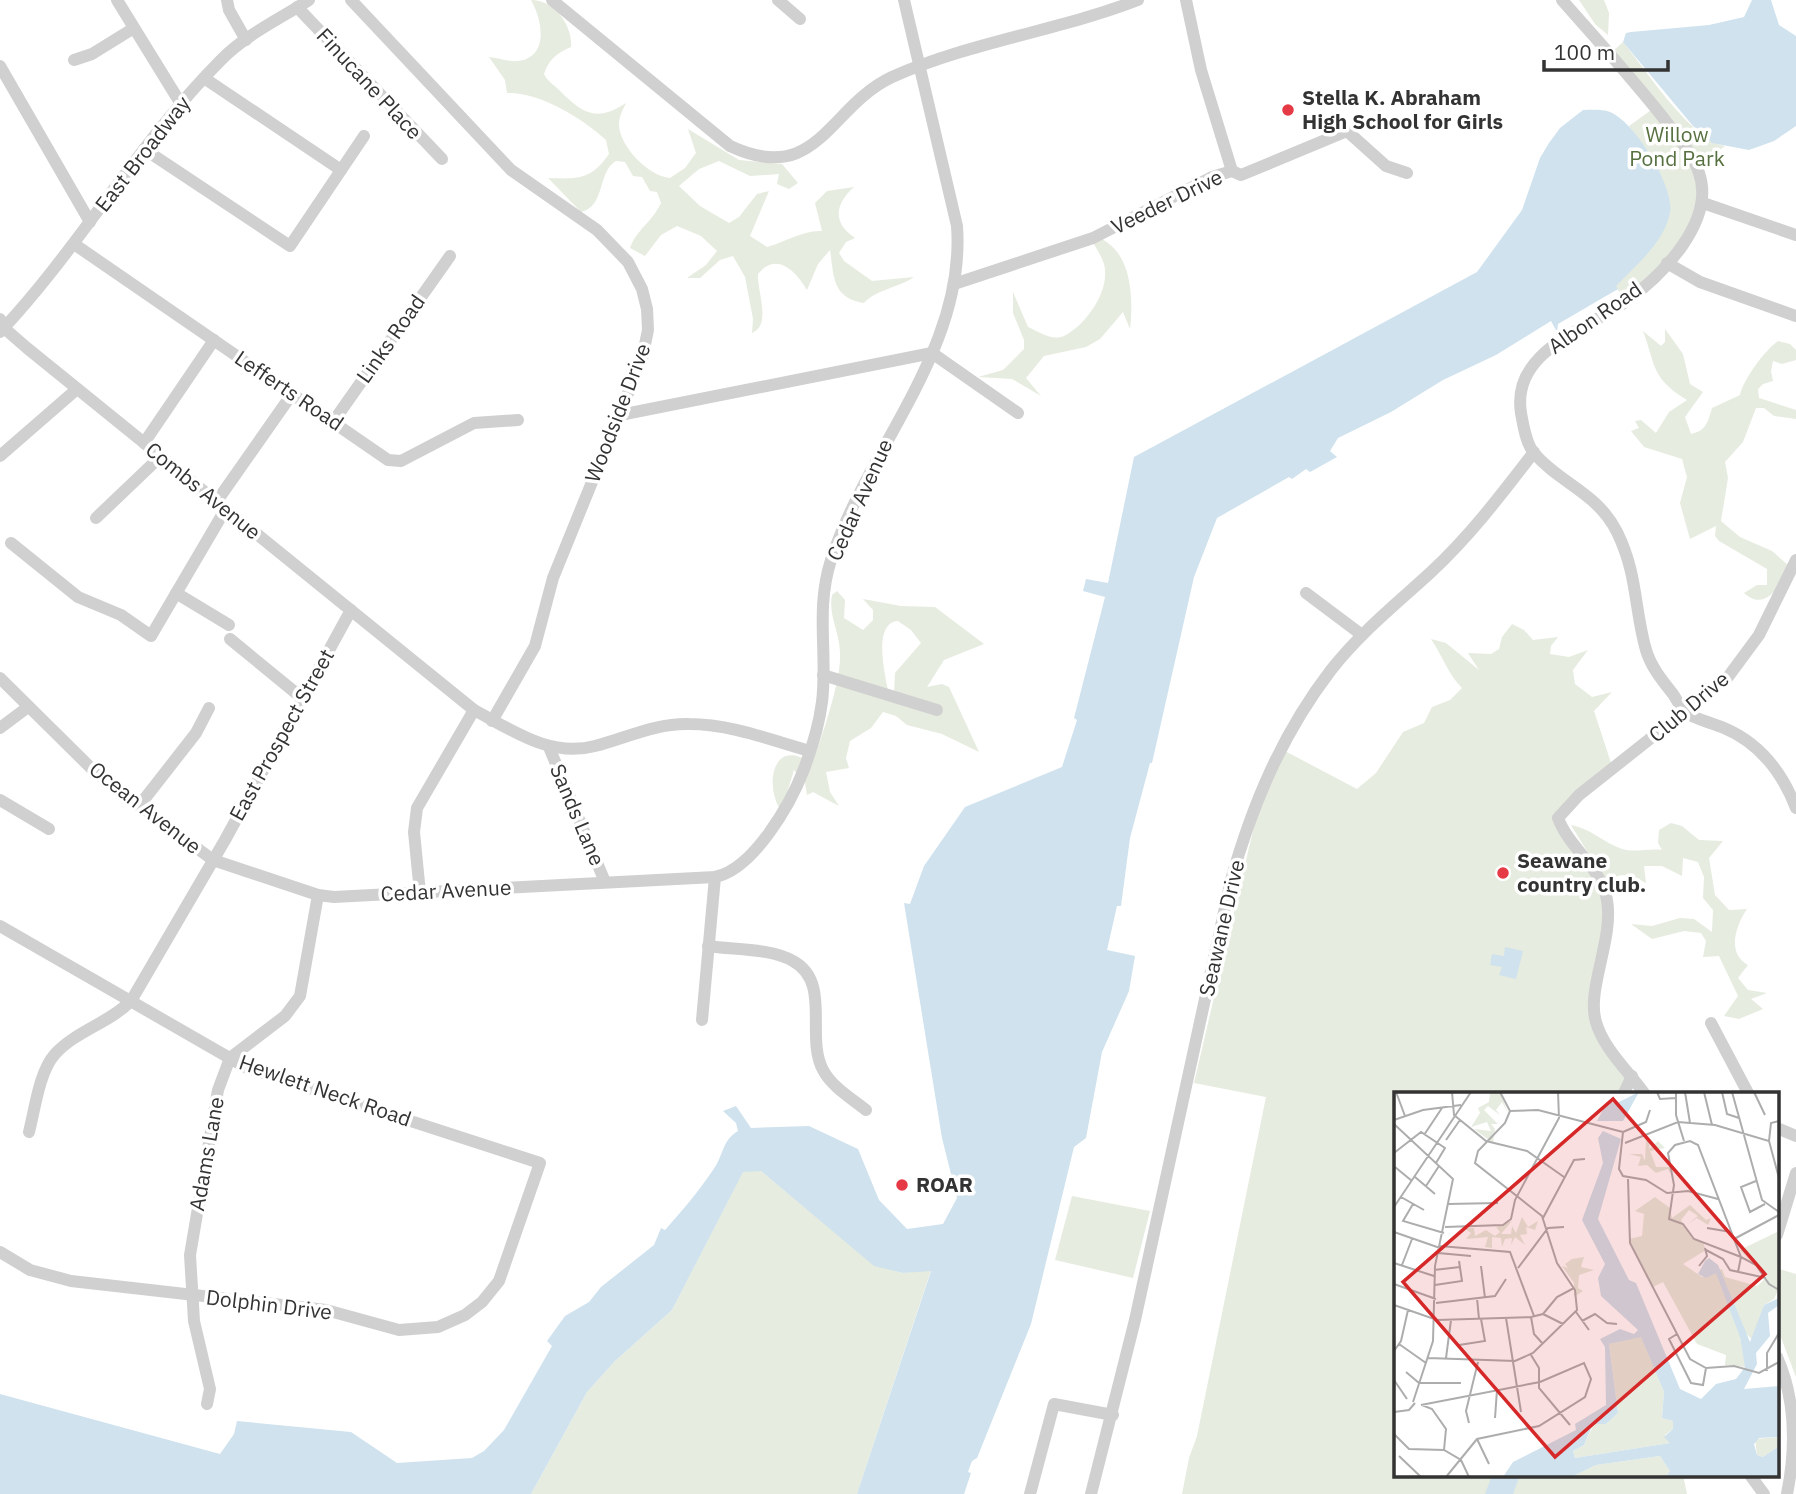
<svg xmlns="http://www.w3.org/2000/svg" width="1796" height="1494" font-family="'IBM Plex Sans',sans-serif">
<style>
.green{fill:#e6ecdf;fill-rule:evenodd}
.water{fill:#cfe2ee}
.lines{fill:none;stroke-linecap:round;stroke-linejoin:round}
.minor{stroke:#d0d0d0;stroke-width:12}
.poi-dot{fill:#e63946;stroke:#fff;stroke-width:2.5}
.labels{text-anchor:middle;stroke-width:7;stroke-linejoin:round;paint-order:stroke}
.street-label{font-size:21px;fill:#333;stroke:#fff}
.poi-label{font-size:21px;font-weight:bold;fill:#333;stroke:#fff;text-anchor:start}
.park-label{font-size:21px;fill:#56703f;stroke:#fff}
.inset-road{fill:none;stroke:#adadad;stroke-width:2}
.view{fill:#d62828;fill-opacity:0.15;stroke:#d62828;stroke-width:3.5}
.inset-edge{fill:none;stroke:#333;stroke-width:3.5}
</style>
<rect width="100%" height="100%" fill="#fff"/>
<!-- green -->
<g class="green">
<path d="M531,0C554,0 573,25 571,47C557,53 549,59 544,74C548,82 553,84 559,90C582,113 596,123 626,103C623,110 619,116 619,124C619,146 648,176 670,178L685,168L696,153L688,129L739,160L782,164L798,183L789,189L777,184L779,174L750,176L719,161L699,169L679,186L700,206L729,223L739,217L757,194L769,191L750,236L767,247C785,242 804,230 822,231L815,203L827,191L854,187C835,204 832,223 855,238L846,242L839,253L844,261L872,281L914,277C898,288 877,289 864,303C831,298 834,274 830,250L818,264L807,290C796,271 776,251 758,274C757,292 772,325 752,333L753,319L745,277L733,256L720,260L700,278H687L706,265L717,251L701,236L677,226L661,235L645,256L630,248C637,229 653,221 661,203L657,192L650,191L642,177L633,176L625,162L616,161C597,172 606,206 581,212L548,178C578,179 591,180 609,154L606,140C582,118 540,92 507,93L505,80L489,57C498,58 510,62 518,61C550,57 542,19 531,0Z"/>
<polygon points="1579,0 1604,0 1609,13 1608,35 1595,24"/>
<path d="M1623,42C1646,70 1691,140 1725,146L1695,168C1697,177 1701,187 1700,195C1699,239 1653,271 1625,299L1615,286C1686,216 1684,206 1629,126L1654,108L1611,53Z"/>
<path d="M1090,235C1131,244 1134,293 1130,329L1123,312L1100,339L1086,347L1044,356L1026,378L1041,396L1012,379L978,377L1003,370L1024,349V340L1013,313V292L1028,327C1039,332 1052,341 1064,336C1086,325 1111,290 1104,264C1101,254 1093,245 1090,235Z"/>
<path d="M1665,329L1683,354L1690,384L1703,392L1685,417L1691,434C1706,431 1708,422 1712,408L1740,395C1743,380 1765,350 1778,341L1790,344L1796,350V360L1782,364L1773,361L1771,371L1773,381L1763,384L1758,389L1759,398L1796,410V419L1774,416L1764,408H1756L1743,442L1725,462L1728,478L1721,521L1740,537L1772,551L1790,567C1781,584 1766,613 1744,593L1757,585H1767V569L1719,541L1715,536L1716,526L1690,539L1680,503L1687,477L1682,459L1644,447L1631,431L1639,428L1635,421L1641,420L1656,433L1669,412L1687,400C1651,378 1656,366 1643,331L1661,346L1665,342Z"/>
<path d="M837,591L845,600L844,618L863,630L873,620V610L863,599L901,606L935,607L984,644L944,660L927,687L942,684L949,687L979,752L942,734L907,725L896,716L883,712L871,728L850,741L846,758L849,768L826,772L830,792L839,806L813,792L807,795L805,783L794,770L786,796L779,808C764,779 776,737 812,764C821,739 842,679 840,653C840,633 828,615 832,595ZM898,621L911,630L921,643L895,673L894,693L890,699C886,680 871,623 898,621Z"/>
<path d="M1512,624L1524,630L1533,640L1558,637L1551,646L1550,654L1569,657L1588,650L1573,670L1575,684L1592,697L1612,692L1594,711L1613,769L1560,813L1608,890L1594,1008L1597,1026L1631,1076L1623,1093H1510L1500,1090L1499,1093H1395V1475H1683L1687,1494H1182L1189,1458L1197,1436L1266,1097L1194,1083L1255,822L1283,750L1357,789L1376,773L1403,732L1424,723L1432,707L1450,700L1462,688C1448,674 1442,655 1431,639L1446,643L1479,670L1468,653L1491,654L1499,649L1502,637Z"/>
<path d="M1671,823L1682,826L1699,840L1723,841L1709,858L1715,895L1729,910L1747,909C1736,925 1726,953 1748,965L1738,978L1748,990L1767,993L1751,999L1763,1009L1739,1019L1724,1016L1738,996L1719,956L1703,957L1706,941L1701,933L1684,931L1652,939L1631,924L1652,926L1680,918L1694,919L1712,932L1713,910L1703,898L1704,877L1698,862L1683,858L1682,876L1662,866H1644L1646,883C1631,875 1619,870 1607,884L1571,825C1590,828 1604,843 1622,849C1635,853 1649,848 1662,850L1658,843L1659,830Z"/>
<polygon points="743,1171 761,1171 874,1265 903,1273 931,1270 857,1494 531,1494 587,1392 615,1361 672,1310"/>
<polygon points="1072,1196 1150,1211 1133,1278 1055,1260"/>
<polygon points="1779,1269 1796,1274 1796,1377 1777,1327"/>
</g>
<!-- water -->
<g class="water">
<polygon points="1752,0 1771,0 1779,25 1796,36 1796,126 1774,141 1749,150 1712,143 1693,126 1623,42 1626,33 1631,32 1709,25 1744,17"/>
<path d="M1583,110C1591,110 1602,109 1610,112C1634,121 1675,187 1670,212C1665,242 1636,265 1616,286L1618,289L1558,324L1557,332L1551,321L1496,355L1443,380L1391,412L1338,438L1330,451L1337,457L1310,472L1306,469L1292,479L1289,477L1217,518L1194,577L1152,763H1150L1130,838L1121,906H1117L1107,950L1135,956L1129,991L1102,1052L1086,1138L1074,1147L1031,1324L977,1458L972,1461L968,1472L971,1473L964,1494H857L931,1271L903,1273L874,1266L761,1171L743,1172L672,1310L615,1361L587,1392L531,1494H0V1394L220,1454L234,1434L237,1421L351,1432L397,1463L472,1458L484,1451L504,1430L552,1346L547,1341L565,1316L589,1302L601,1287L654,1245L661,1228L665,1230C682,1211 699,1191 713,1170C724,1155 722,1140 738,1131L736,1123L723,1111L736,1106L751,1128L809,1126L858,1149L879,1200L907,1229L943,1224L957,1198L942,1138L904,903L910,904L924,866L965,807L1062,767L1077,720L1074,718L1105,597L1083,591L1086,579L1108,583L1134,457L1477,272L1522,210L1540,158L1549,143L1560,128Z"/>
<polygon points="1505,947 1523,951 1516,979 1499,975 1502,967 1490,965 1492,954 1504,956"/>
<polygon points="1492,1475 1520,1475 1513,1494 1485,1494"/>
</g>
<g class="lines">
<!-- minor -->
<g class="minor">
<polyline points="117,0 181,104"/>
<polyline points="227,0 229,10 246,40"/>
<polyline points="351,0 511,170 597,230 628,262 642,289 647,309 648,330 642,359 553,578 535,646 492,721"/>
<path d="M552,0L730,146C818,187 828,107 892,77C970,42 1058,31 1138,0"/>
<polyline points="778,0 800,19"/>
<polyline points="1186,0 1201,70 1232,171"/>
<path d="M1562,0C1597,40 1632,78 1665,120C1677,136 1693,154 1699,173C1716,221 1662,276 1625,302C1586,330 1511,351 1521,413C1523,424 1526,444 1534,453C1559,483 1597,492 1617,532C1638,575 1634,608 1646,650C1651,667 1662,680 1673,694C1677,700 1680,707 1685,712C1694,719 1713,723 1724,728C1760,743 1782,772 1796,808"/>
<polyline points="297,7 442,159"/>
<polyline points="74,60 92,54 134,28"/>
<polyline points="0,66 90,222"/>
<polyline points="204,78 341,170"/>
<polyline points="144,149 290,246 364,136"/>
<polyline points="1703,203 1796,235"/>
<polyline points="74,244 388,460 401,461 474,423 518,420"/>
<polyline points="1667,263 1700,282 1796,316"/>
<polyline points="954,284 1093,238 1212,177 1232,171 1241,175 1347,131 1386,166 1407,173"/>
<path d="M0,319L4,328L27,348L474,710C512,730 550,758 595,746C626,738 656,723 689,724C730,724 771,740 810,751"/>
<path d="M0,332C80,247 138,143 221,60C245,35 280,19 309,0"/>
<polyline points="620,415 932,353 1018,413"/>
<polyline points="333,422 450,256"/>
<polyline points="144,443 214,340"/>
<polyline points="0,456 77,389"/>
<polyline points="217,501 292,394"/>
<polyline points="96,518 161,456"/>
<polyline points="11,543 78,597 121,615 151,636 225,510"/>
<polyline points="176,593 229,625"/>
<polyline points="1306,593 1362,635"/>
<polyline points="230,639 302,698"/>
<polyline points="823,675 937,710"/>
<path d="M0,678L96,773L213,860L318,895L334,897L715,877C754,869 791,803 804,769C812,748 819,725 822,702C828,653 815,610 831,560C868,447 966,350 957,226L904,0"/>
<polyline points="0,728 28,707"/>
<polyline points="549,747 605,882"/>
<polyline points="0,800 49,829"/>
<polyline points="139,806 196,733 209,708"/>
<polyline points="420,893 414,832 417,808 474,710"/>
<polyline points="0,926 247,1068 540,1163 499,1281 482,1302 465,1315 438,1327 399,1330 326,1310 71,1281 30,1270 0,1252"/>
<path d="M708,946C734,950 770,948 793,961C832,982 805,1037 823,1070C832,1087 851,1098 866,1110"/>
<polyline points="702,1020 715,877"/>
<polyline points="1711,1023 1748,1093"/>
<polyline points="1624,1093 1632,1076"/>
<path d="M1644,1093C1629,1072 1603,1048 1596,1022C1586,990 1614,939 1607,900C1602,868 1569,848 1558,818L1579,795L1728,677L1759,635L1796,560"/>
<polyline points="1777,1128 1796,1136"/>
<path d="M29,1132C35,1109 39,1072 55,1054C76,1031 109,1023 131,1001L225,840L351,610"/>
<polyline points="1777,1235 1796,1173"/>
<path d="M1777,1357C1796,1400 1796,1449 1787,1494"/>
<polyline points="207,1404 210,1389 194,1321 190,1255 218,1090 230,1058 285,1016 300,996 318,895"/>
<polyline points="1750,1475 1764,1494"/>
<polyline points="1030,1494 1054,1404 1113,1415"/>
<path d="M1091,1494L1135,1320L1231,880C1253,803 1282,734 1331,670C1360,633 1395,605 1430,573C1469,537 1501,495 1534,452"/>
</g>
</g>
<!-- markers -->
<g class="poi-dot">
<circle cx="1288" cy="110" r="7"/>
<circle cx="1503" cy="873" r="7"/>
<circle cx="902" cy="1185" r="7"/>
</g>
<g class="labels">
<!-- street labels -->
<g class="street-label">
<text transform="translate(369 84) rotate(47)" y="7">Finucane Place</text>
<text transform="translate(143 154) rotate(-52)" y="7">East Broadway</text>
<text transform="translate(1167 202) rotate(-26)" y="7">Veeder Drive</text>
<text transform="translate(1595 318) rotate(-35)" y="7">Albon Road</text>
<text transform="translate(391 339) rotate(-55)" y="7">Links Road</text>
<text transform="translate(289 391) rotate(34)" y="7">Lefferts Road</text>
<text transform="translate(618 413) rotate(-69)" y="7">Woodside Drive</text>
<text transform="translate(203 491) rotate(39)" y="7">Combs Avenue</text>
<text transform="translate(860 500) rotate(-66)" y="7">Cedar Avenue</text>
<text transform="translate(1689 707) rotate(-40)" y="7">Club Drive</text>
<text transform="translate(282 735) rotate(-61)" y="7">East Prospect Street</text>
<text transform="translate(145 808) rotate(38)" y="7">Ocean Avenue</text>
<text transform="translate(577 815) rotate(67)" y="7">Sands Lane</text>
<text transform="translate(446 891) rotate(-3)" y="7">Cedar Avenue</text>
<text transform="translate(1222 928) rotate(-77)" y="7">Seawane Drive</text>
<text transform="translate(325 1091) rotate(19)" y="7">Hewlett Neck Road</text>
<text transform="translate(207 1154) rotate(-80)" y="7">Adams Lane</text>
<text transform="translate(269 1305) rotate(7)" y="7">Dolphin Drive</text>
</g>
<!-- poi labels -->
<g class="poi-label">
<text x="1302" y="105">Stella K. Abraham<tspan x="1302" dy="24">High School for Girls</tspan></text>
<text x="1517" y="868">Seawane<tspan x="1517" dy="24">country club.</tspan></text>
<text x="916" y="1192">ROAR</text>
</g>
<!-- park labels -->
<g class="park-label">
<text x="1677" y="142">Willow<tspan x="1677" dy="24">Pond Park</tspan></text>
</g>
</g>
<!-- overview -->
<g transform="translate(1394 1092)">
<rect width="385" height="385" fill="#fff"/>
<path d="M96,0H106L114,21L108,10L102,18L106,23L94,14L90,18L104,32H97L101,37L99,51L80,37L97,39L93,30L77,35L86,21L84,16L95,10ZM256,48L255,57L264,49L271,56L256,59L262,75H277L276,81L274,77L262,81L253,73L244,74L247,65L235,62H248L251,69L252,49ZM261,105L276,116L278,126L296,113L312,128L317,126L314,133L303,126L294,132L304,124L295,118L287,128L298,146L309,150L312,158L289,172L308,185L328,177L331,185L363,194L373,185L346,158L385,139V196L380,207L370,213L359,248L349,239L346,245L352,275L331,273L332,263L303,252L269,190L259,195L235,147L248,144L250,122L241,119ZM128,125L134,135L144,129L141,138L132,135L133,142L126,143L131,153L121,145L117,153L118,146L111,147L108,155L107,146L98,145V156L91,155L94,145L72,147L77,141L70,136H80L81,144L92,138L101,144L106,140L102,135L118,129L107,142H117L118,134L122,141ZM190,165L187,175L200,178L185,183L184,196L189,199L180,205V191L168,174L174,176L171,172L178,167ZM247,244L270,300L268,326L279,329V337L271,343L276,351L181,366L179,359L190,353L200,332H212L224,321L215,252ZM385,345V354L369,365L363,363L361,347ZM266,364L276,379L272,385H177L202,373Z" fill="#e6ecdf"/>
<path d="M245,0L229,29H203L213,10L223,11ZM209,39L227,47L204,127L235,188L242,191L286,297L307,307L322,292L342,287L351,275L346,245L322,181L312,186L304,182L311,169L315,166L324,173L356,250L370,213L385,206V213L374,221L376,244L362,261L363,272L350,297L385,294V345L365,346L360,352L363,363L369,365L385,354V385H272L276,379L266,364L202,373L177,385H109L119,370L182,338L181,332L212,313L211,255L206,247L226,237L240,242L244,238L207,204L204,186L211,172L188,128L209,71L204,46ZM247,245L270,300L268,326L279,329V337L270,345L276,351L181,366L179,359L190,353L199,332H212L224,321L215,252Z" fill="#cfe2ee" fill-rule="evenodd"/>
<path class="inset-road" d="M2,0L11,24M58,0L60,23L92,49L133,59L170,85M106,0L116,19L144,18L229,40M263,0L266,7L282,6M282,0V23L290,49M291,0L296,31M310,0L318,33M328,0L333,22L345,26M338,0L368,108L385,120M360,0L371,23M0,28L29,18L67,13M0,32L59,87L41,174L39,249L19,310M229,40L225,77L229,84L252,88L273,101L294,99L324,107M229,40L252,30L256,18M30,43L48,16M52,48L66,28M375,49L377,31L385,29M231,51L284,30L321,33L375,49L385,86M0,61L27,40L51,56L42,71M1,75L18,89M21,85L41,102M234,87L236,151L296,267L312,276L340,274L365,281L385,270M362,89L347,95L356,120L371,112M32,94L45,74M7,105L30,118M19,112L9,129L50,141M54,112L104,111M0,115L77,0M149,126L180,68L191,67M51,135L109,133L117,127L121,108L165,26L164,0M313,136L337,140M0,140L46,156M340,147L385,123M46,154L116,160L140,224M312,158L329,167L336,178L372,186M44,161L77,164M0,171L40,184M8,173L18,147M87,174L91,206M305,174L313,164L311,156M124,176L154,136L170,135M40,178L66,175M344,180L347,165L300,147L289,132L275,127L280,93L274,61L281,53L296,49L304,53L347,165L362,173L375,192L385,198M0,192L42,207M41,193L68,189L65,169M83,206L85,227M42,211L101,204L112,187M0,213L43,228L137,225L149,222L163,205L180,196M182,220L195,238M149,222L169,232M137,225L140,242L149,252M112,226L127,320M188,229L201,222L213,231L223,232M283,242L275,247L297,291L309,293L312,276M5,252L32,271M65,253L91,249L87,227M0,259L7,249L14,218M137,263L145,276V296L176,333M34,266L121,269L139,261L183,218L181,198L163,171L148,124L81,71L84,59L111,31L116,19M52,266L57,228M373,279V261L385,241M12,280L25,291H67M0,288L13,307M27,313L146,290L190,271L197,287L191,305L145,334L83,347L52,385M28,313L38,317L52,337L50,358M0,320L15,318L21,311M101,326L103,298M75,331L72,319L84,270M0,342L15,357L50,358L67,368L75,385M83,347L95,372M5,364L27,385"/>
<path class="view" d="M219,7L371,182L161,365L9,190Z"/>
<rect width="385" height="385" class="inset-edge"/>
</g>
<!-- scale -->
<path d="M1544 60v10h124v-10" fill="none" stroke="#333333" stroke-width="3.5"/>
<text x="1554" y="60" font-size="21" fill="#333333" stroke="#ffffff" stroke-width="5" paint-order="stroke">100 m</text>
</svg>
